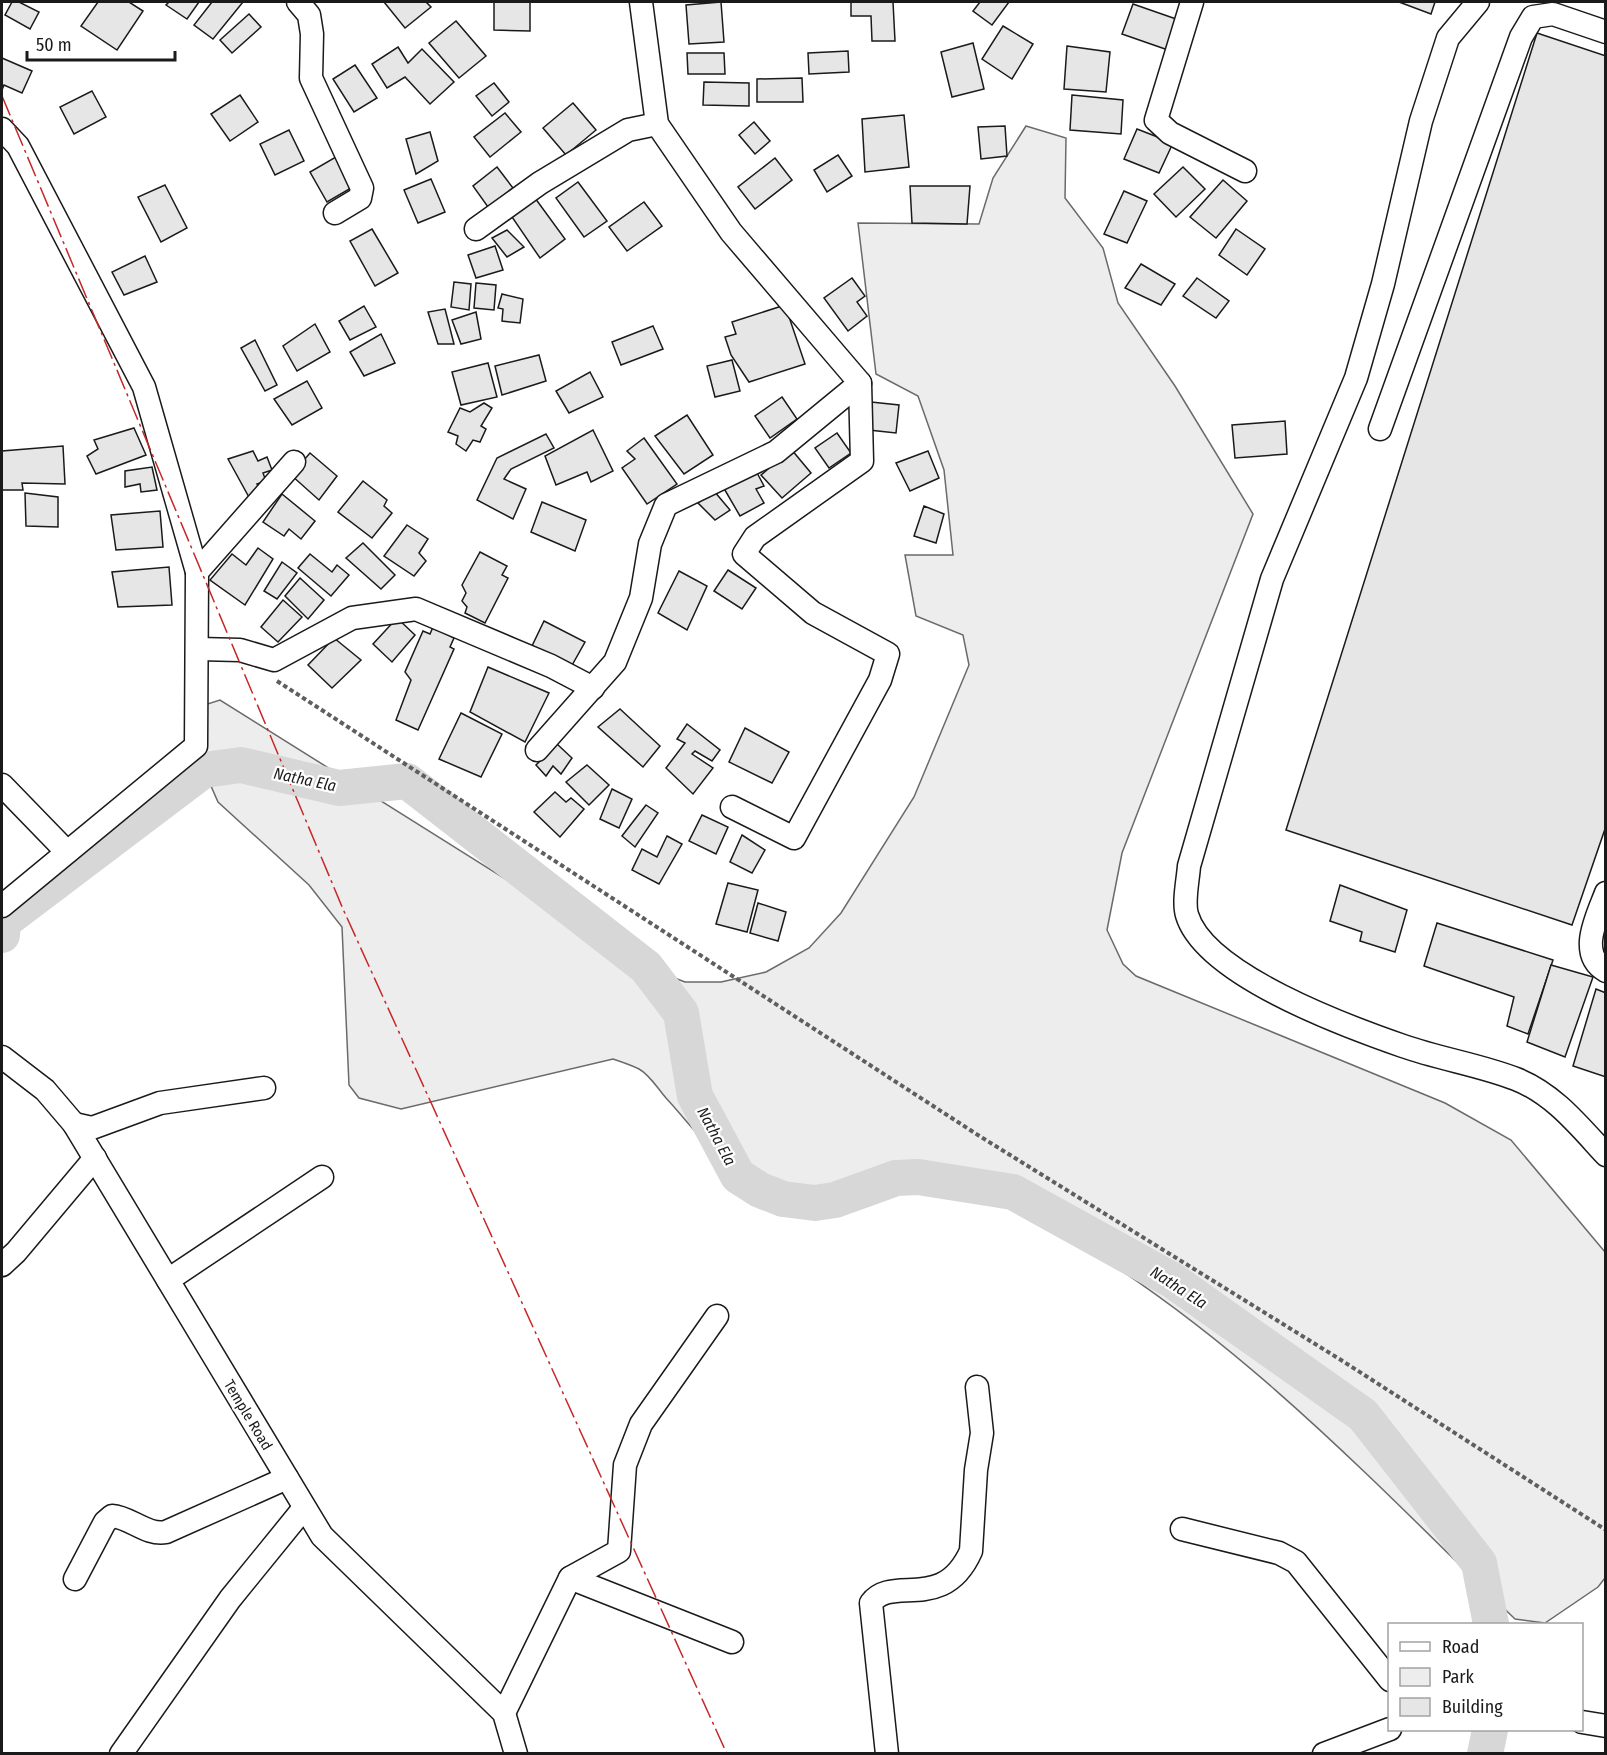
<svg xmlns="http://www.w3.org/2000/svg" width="1607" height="1755" font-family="'Fira Sans Condensed',sans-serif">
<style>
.green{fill:#ededed;stroke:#6a6a6a;stroke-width:1.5}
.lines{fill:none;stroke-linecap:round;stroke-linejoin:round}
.river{stroke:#d7d7d7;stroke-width:36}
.building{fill:#e6e6e6;stroke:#1a1a1a;stroke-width:1.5}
.minor-casing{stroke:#1a1a1a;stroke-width:25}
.path{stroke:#5f5f5f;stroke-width:4;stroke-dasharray:4.5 3;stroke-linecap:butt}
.minor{stroke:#fff;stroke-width:22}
.power{stroke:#c62828;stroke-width:1.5;stroke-dasharray:21 4.5 3 4.5;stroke-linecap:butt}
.labels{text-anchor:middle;stroke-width:4.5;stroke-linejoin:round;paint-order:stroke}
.street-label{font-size:15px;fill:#1a1a1a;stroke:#fff}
.water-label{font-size:16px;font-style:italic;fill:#1a1a1a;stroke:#fff}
</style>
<rect width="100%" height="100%" fill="#fff"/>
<!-- green -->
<path class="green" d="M1026,126L1066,138L1065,198L1103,248L1118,303L1175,386L1253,514L1122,853L1107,930L1123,964L1136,976L1445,1103L1511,1140L1605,1252V1578L1598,1587L1545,1623L1515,1619C1378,1486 1244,1343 1078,1243C1049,1226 1018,1203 985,1193C958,1185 924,1173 897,1178C844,1189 819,1218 762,1191C726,1174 693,1127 666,1098C658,1089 650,1075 639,1069C631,1065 622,1062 613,1059L401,1109L359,1098L349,1085L342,927L309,885L218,802L204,770L196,718L201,706L220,700L646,967L685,982H721L766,972L809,948L841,913L914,797L969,665L963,635L916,616L905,555H953L944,470L918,396L876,374L858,223L979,224L993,178Z"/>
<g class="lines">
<!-- river -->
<g class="river">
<polyline points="2,935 3,922 204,770 241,765 339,788 407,781 646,967 681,1013 695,1096 738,1176 760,1190 783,1199 815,1203 835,1200 896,1178 918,1177 1013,1192 1172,1280 1363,1415 1479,1563 1491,1624"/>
<polyline points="1485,1754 1490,1730"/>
</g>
</g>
<!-- building -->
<g class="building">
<polygon points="12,2 19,2 39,12 30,29 5,15"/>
<polygon points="98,2 129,2 143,11 117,50 81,26"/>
<polygon points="169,2 199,2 187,19 166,5"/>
<polygon points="212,2 243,2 213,39 194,25"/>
<polygon points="384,2 426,2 431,7 405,28"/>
<polygon points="494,2 530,2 530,31 494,30"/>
<polygon points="721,2 724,42 689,44 686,5"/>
<polygon points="851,2 893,2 895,41 872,41 871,16 851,16"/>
<polygon points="980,2 1009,2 992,25 973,11"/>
<polygon points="1399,2 1435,2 1431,14"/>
<polygon points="1133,4 1179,20 1168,50 1122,34"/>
<polygon points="249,14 261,27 232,53 220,40"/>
<polygon points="456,21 486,56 459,78 429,43"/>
<polygon points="1003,26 1033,44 1012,79 982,59"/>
<polygon points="1537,33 1606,56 1606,826 1572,925 1286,830"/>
<polygon points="973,43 984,89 952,97 941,52"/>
<polygon points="1067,46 1110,52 1106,92 1064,89"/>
<polygon points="398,47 408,63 422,49 454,82 430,104 405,77 387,88 372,64"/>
<polygon points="848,51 849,72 809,74 808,53"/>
<polygon points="687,53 724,53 725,74 688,74"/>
<polygon points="2,58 32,71 22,93 4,85 2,90"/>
<polygon points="355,65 377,98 354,112 333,79"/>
<polygon points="802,78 803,102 757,102 757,79"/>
<polygon points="704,82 749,83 749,106 703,105"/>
<polygon points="494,83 509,102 492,116 476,96"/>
<polygon points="92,91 106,117 74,134 60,107"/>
<polygon points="240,95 258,122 230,141 211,114"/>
<polygon points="1072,95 1123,100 1121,134 1070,130"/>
<polygon points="573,103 596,130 566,155 543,128"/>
<polygon points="505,113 521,132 490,157 474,137"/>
<polygon points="904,115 909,167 865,172 862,119"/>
<polygon points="754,122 770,141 755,154 739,135"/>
<polygon points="1005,126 1007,156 981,159 978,127"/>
<polygon points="1137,129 1173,143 1159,173 1124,159"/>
<polygon points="289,130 304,161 275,175 260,144"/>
<polygon points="430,132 438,161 416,174 406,139"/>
<polygon points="341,154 358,184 327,202 310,172"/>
<polygon points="838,155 852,176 827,192 814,170"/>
<polygon points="775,158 792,180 755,209 738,187"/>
<polygon points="497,167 513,188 488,207 473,186"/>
<polygon points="1183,167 1205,189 1176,217 1154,194"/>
<polygon points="431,179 445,212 418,223 404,190"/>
<polygon points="1223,180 1247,201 1216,238 1190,217"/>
<polygon points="578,182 607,221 584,237 556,198"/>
<polygon points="165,185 187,228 161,242 138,197"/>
<polygon points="910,186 970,186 967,224 912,223"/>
<polygon points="1124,191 1147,201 1127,243 1104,234"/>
<polygon points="535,198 565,239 540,258 512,217"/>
<polygon points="644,202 662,226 627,251 609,227"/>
<polygon points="372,229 398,273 375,286 350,241"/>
<polygon points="1236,229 1265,249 1247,275 1219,255"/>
<polygon points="507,230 524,247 507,257 492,238"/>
<polygon points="495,246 503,270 476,278 468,255"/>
<polygon points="145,256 157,282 124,295 112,272"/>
<polygon points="1141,264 1175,284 1161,305 1125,288"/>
<polygon points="852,278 865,296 857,302 867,316 848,331 824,298"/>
<polygon points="1197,278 1229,301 1216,318 1183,296"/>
<polygon points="454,282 471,284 469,310 451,307"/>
<polygon points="476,283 496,285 494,310 474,308"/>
<polygon points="502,294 523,299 520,323 502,321 503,309 498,308"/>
<polygon points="785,305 805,364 749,382 731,355 725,337 736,334 732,322"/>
<polygon points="364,306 376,327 350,340 339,321"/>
<polygon points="445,309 454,344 438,344 428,312"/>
<polygon points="476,312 481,339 461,344 452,320"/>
<polygon points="315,324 330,352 297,371 283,346"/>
<polygon points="653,326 663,349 621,365 612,342"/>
<polygon points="381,334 395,363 364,376 350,352"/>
<polygon points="255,340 277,385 265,391 241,348"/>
<polygon points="539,355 546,381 502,395 495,366"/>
<polygon points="732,360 740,391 715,397 707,366"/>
<polygon points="488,363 497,397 461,405 452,372"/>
<polygon points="590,372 603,397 569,413 556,391"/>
<polygon points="307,381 322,408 292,425 274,399"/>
<polygon points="782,397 797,419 770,438 755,416"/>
<polygon points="871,402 899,405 896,433 869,430"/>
<polygon points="484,403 492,408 481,426 486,429 480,442 473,440 466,451 456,444 458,436 448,432 460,408 470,412"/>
<polygon points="687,415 713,455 684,474 655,436"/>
<polygon points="1285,421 1287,454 1235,458 1232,425"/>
<polygon points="134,428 146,455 96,474 87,456 98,449 94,440"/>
<polygon points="593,430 613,471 591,482 587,472 556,485 545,456"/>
<polygon points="837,433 851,453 829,468 815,448"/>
<polygon points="546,434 554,448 511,469 504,479 526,489 513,519 477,500 497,458"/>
<polygon points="644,438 677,484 647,504 622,468 635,459 627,451"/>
<polygon points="63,446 65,484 22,483 23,490 2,490 2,451"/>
<polygon points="791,449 811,473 782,498 761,475"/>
<polygon points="253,451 258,461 267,457 272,470 263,473 266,481 257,484 259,489 250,499 228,459"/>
<polygon points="928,451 939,478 910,491 896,463"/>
<polygon points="310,453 337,476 319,500 291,475"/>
<polygon points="152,467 157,490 141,492 140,484 125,487 125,471"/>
<polygon points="755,469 764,486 756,489 764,503 740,516 722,485"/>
<polygon points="363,481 387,500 384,506 392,513 372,538 338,512"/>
<polygon points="714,491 730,510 715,520 698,503"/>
<polygon points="25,493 58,497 58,527 26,526"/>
<polygon points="282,494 315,521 301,539 289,529 284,536 263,522"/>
<polygon points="542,502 586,520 575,551 531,532"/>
<polygon points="924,506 944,514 936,543 914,536"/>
<polygon points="160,511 163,547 116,550 111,515"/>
<polygon points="407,525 428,539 419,553 426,561 414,576 384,556"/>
<polygon points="363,543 395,575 381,589 346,558"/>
<polygon points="258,548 273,559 245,605 210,580 232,554 246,565"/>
<polygon points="480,552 507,566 502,575 508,578 485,623 465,613 467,607 462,601 466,593 462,585"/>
<polygon points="310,554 332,572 337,565 349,575 331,596 298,568"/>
<polygon points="282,562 297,573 277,599 264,591"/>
<polygon points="169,567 172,605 118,607 112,572"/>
<polygon points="728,570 756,588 742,609 714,591"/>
<polygon points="679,571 707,586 687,630 658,613"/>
<polygon points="300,578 324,600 308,619 285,596"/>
<polygon points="283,600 302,617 278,642 261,627"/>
<polygon points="397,618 415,635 392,662 373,644"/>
<polygon points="544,621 585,642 571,667 532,646"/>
<polygon points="433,627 454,638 450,647 454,649 418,730 396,720 411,680 405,672 423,631 430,634"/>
<polygon points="334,638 361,660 332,688 308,665"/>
<polygon points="488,667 549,693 525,742 470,712"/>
<polygon points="620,709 660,746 643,767 598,727"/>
<polygon points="461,713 502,734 481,777 439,759"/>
<polygon points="687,724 720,750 712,761 695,751 692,754 713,768 693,794 666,768 685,743 677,739"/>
<polygon points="745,728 789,752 772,783 729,762"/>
<polygon points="557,744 572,758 561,774 553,766 546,776 536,765"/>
<polygon points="587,765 609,785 589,805 566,782"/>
<polygon points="612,789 632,799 619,828 600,819"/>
<polygon points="555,792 566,802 571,798 584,809 560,837 534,812"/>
<polygon points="646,805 658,813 635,847 622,836"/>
<polygon points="702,815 728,827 716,854 689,841"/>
<polygon points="742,835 765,850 752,873 730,862"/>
<polygon points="667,836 682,844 659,884 632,870 642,849 657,857"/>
<polygon points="728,883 758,890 747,932 716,924"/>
<polygon points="1340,885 1407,910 1395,952 1360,941 1362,932 1330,921"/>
<polygon points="758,903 786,912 778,941 750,933"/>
<polygon points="1437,923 1553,960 1528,1034 1507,1026 1514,997 1424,966"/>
<polygon points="1551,965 1593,977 1565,1057 1527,1042"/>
<polygon points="1596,989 1606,993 1606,1077 1573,1066"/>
</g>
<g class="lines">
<defs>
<g id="minor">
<polyline points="298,2 309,15 312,34 311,78 362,188 360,198 335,213"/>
<polyline points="641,2 657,124 731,232 860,383 862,461 755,537 744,554 813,613 888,654 880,680 794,838 732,807"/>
<polyline points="1192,2 1156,120 1170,133 1245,171"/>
<path d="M1478,2L1448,38L1421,121L1383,284L1356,378L1272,579L1189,866C1188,880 1183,902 1187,915C1205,975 1348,1027 1403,1046C1440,1059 1480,1065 1516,1079C1554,1094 1579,1126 1606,1155"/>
<polyline points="2,129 18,146 144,387 197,572"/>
<polyline points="476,229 540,183 628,130 657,124"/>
<polyline points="1380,429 1521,37 1533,17 1553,14 1606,32"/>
<polyline points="198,649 240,650 274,660 352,618 416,609 551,666 593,688"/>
<polyline points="537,750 615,662 641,598 650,544 666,505 776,452 860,383"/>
<polyline points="2,785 67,852"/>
<path d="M1606,893C1597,917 1577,954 1606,971"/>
<polyline points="2,906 196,746 197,572 294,462"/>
<polyline points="2,1057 45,1090 74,1124 322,1536 504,1713 516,1754"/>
<polyline points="74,1124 92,1128 160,1103 264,1088"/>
<polyline points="2,1265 16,1252 95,1158"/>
<polyline points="168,1280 322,1177"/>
<polyline points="1182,1529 1279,1553 1296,1562 1390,1680"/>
<polyline points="570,1578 732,1642"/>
<path d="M75,1579L105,1522L112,1516C130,1517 147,1536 166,1532L287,1478"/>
<polyline points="504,1713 570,1578 619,1551 625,1465 641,1424 717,1316"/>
<polyline points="1582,1722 1606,1726"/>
<polyline points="121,1754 230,1599 304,1508"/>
<path d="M887,1754L871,1603C892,1574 943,1614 971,1551L976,1470L982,1433L977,1387"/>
<polyline points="1324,1754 1390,1729"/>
</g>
</defs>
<!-- minor casing -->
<use href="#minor" class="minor-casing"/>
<!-- path -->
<polyline class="path" points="277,681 981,1137 1341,1360 1606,1530"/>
<!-- minor -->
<use href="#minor" class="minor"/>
<!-- power -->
<polyline class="power" points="2,96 343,909 727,1754"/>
</g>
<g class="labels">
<!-- street labels -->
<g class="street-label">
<text transform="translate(248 1415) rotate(59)" y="5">Temple Road</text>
</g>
<!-- water labels -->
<g class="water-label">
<text transform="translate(305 779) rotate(12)" y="6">Natha Ela</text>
<text transform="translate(717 1136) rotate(62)" y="6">Natha Ela</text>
<text transform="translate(1179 1287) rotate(33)" y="6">Natha Ela</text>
</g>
</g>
<!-- border -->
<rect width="1607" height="1755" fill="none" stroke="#1a1a1a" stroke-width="6"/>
<!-- legend -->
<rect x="1388" y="1623" width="195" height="108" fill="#ffffff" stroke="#a3a3a3" stroke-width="1.5"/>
<rect x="1400" y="1642" width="30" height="9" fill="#ffffff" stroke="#a3a3a3" stroke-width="1.5"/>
<text x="1442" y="1653" font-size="18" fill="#1a1a1a">Road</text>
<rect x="1400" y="1668" width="30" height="18" fill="#ededed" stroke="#a3a3a3" stroke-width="1.5"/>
<text x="1442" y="1683" font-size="18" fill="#1a1a1a">Park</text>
<rect x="1400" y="1698" width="30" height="18" fill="#e6e6e6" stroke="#a3a3a3" stroke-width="1.5"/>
<text x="1442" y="1713" font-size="18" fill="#1a1a1a">Building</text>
<!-- scale -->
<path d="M27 51v9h148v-9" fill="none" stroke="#1a1a1a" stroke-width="3"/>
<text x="36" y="51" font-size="18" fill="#1a1a1a" stroke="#ffffff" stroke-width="4.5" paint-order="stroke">50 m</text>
</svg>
